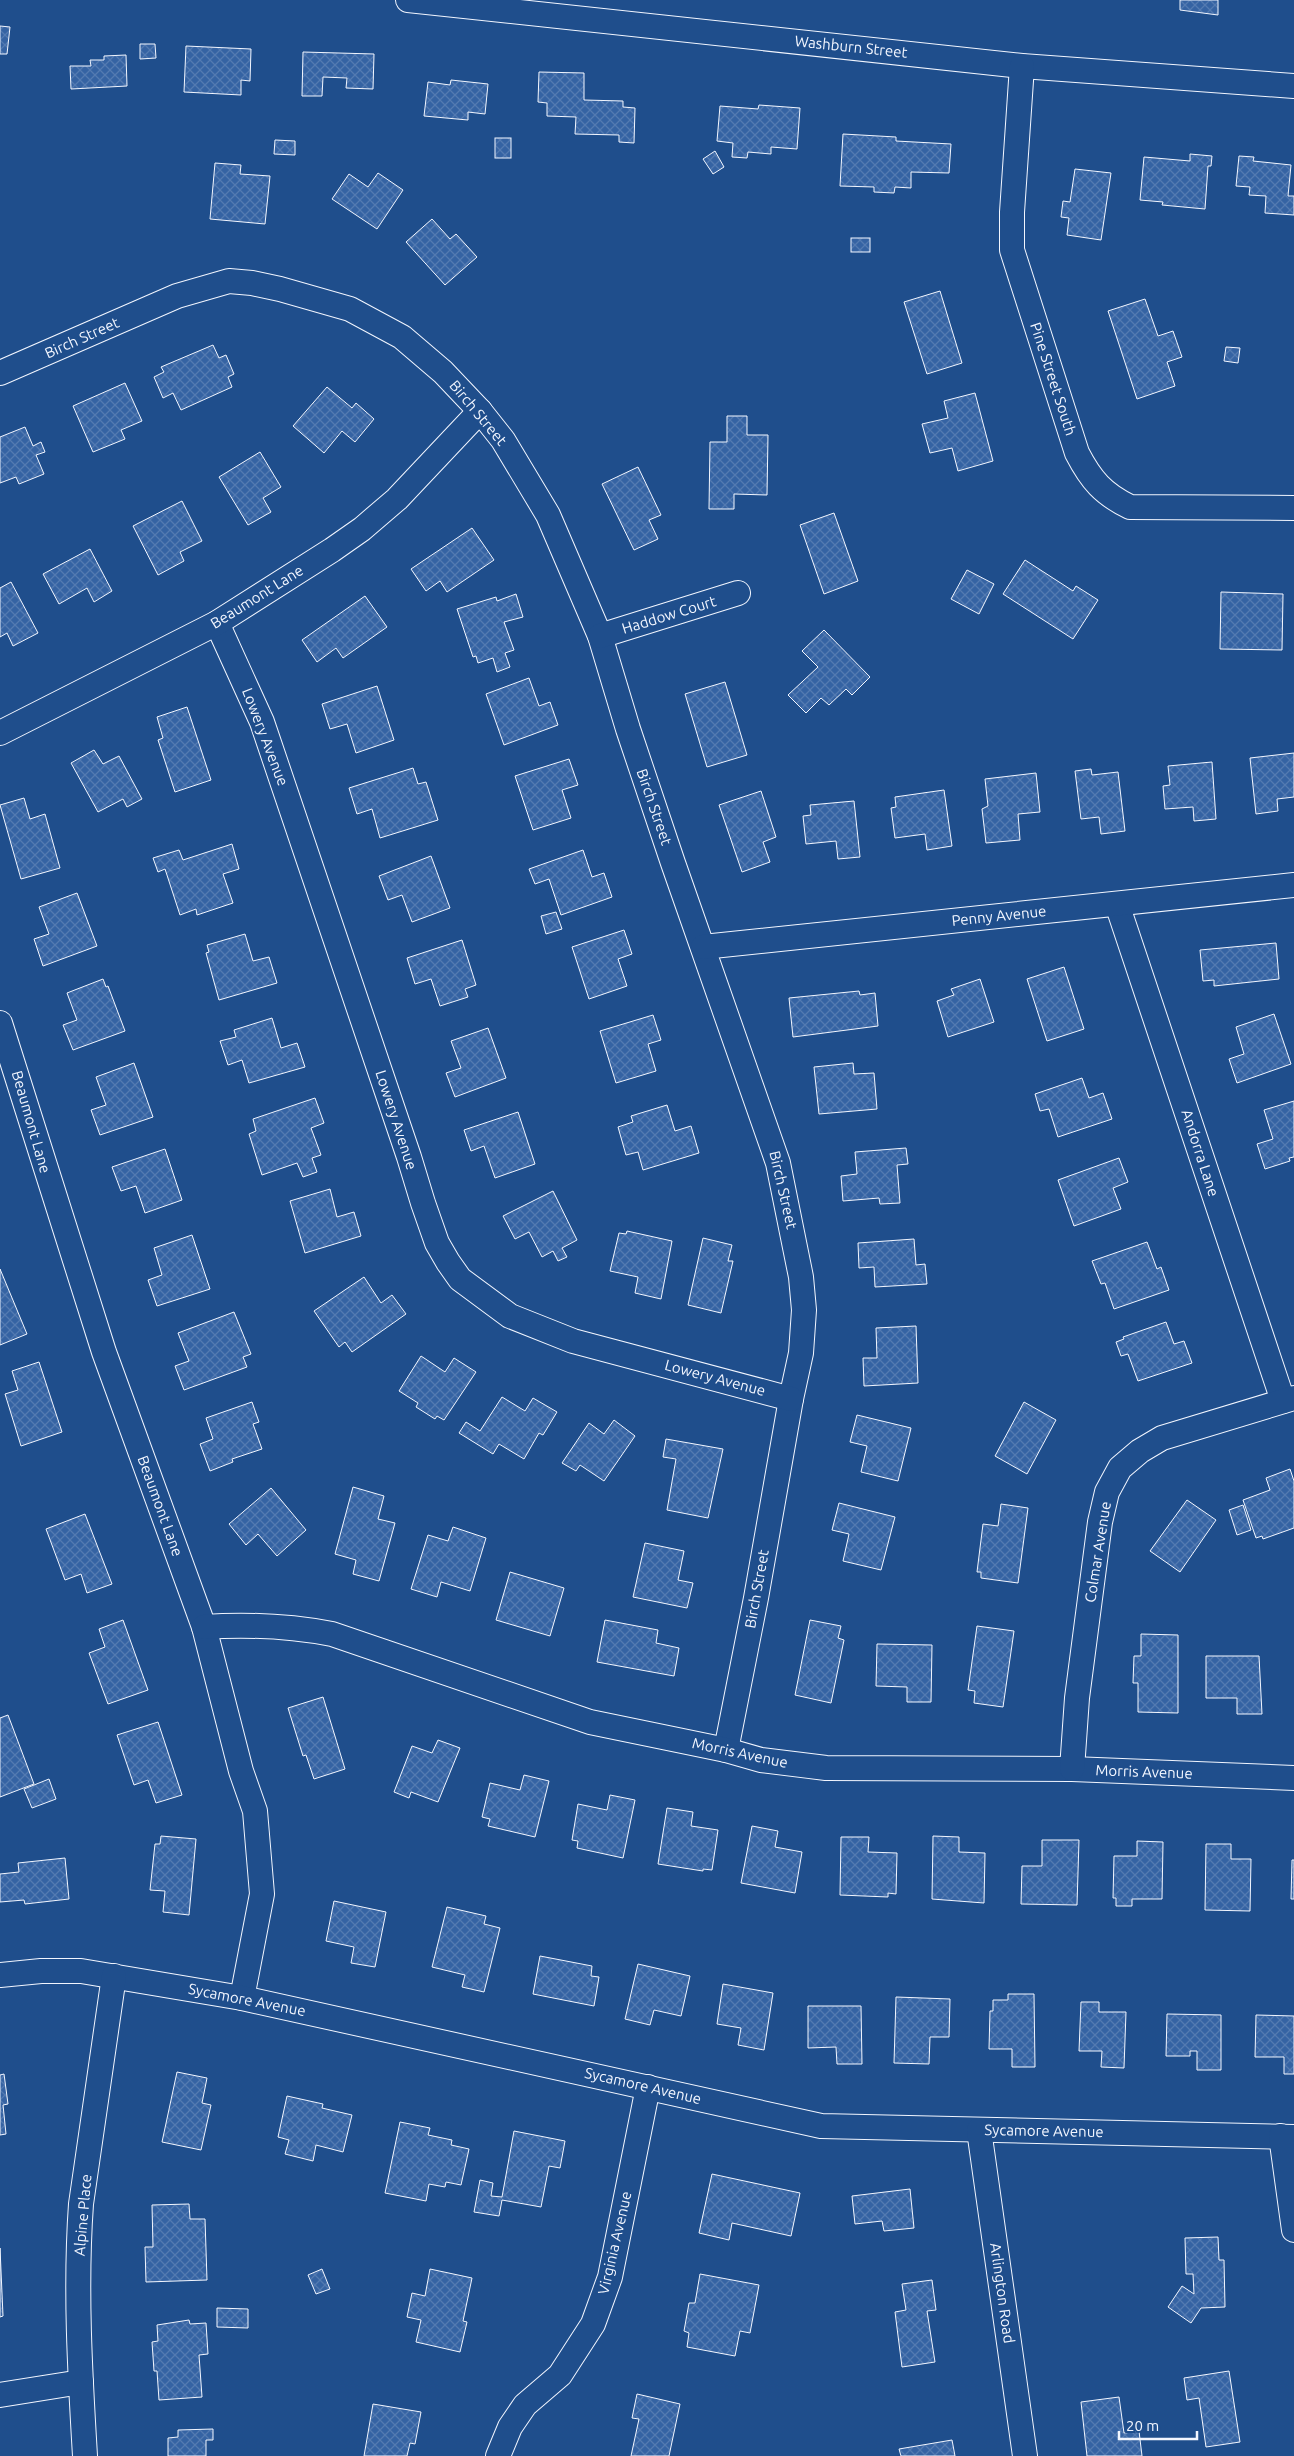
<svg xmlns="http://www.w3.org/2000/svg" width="1294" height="2456" font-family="Ubuntu,sans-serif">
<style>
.building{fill:url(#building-cross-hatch);stroke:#f2f6ff}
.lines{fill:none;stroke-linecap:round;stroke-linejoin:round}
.minor-casing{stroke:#f2f6ff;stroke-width:26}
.minor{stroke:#1f4e8c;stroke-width:24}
.labels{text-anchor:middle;stroke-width:4;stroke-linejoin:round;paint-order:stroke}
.street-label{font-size:15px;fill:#f2f6ff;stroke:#1f4e8c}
</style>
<defs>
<pattern id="building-cross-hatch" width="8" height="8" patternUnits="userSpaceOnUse" patternTransform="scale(1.25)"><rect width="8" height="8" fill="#3563a3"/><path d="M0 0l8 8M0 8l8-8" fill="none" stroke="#537ab1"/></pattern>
</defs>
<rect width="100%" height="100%" fill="#1f4e8c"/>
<!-- building -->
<g class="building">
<polygon points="1180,0 1218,0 1218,15 1180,10"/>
<polygon points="0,26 10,27 7,54 0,54"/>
<polygon points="140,44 155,44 156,58 140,59"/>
<polygon points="186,46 251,49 250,81 241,80 241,95 184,92"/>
<polygon points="303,52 374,54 373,89 346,88 347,78 323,77 322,96 302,96"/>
<polygon points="126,55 127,86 71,89 70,66 91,66 90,60 104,60 104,56"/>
<polygon points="539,72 584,73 584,100 623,101 623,107 635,108 634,143 619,142 619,135 575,134 576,117 547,116 547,103 538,102"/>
<polygon points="451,80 488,84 485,114 468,112 468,120 424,116 428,82 450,85"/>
<polygon points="759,105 800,108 797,149 771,147 771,154 748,152 747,158 732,157 733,143 717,141 720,106 758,109"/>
<polygon points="843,134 896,137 896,141 951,144 949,173 911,172 911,188 895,187 894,193 874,192 874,187 840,186"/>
<rect x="495" y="138" width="16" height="20"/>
<polygon points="275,140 295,141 295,155 274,154"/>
<polygon points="715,151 724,167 713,174 703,159"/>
<polygon points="1190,154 1212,156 1211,166 1208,166 1205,209 1162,205 1163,202 1140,200 1144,157 1190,161"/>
<polygon points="1239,156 1254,157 1253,161 1291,165 1288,196 1294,196 1294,215 1265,213 1266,196 1249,195 1250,187 1236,186"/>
<polygon points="215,163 241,165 240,174 270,176 265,224 210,219"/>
<polygon points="1075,169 1111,173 1101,240 1067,235 1069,218 1061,217 1063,201 1070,202"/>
<polygon points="378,173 403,190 377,229 332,199 349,174 368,187"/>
<polygon points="432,219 450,239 456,234 477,257 445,285 406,242"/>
<rect x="851" y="238" width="19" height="14"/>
<polygon points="940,291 962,363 927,374 904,302"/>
<polygon points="1145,299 1158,336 1173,331 1182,357 1167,362 1175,386 1137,399 1108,311"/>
<polygon points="213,345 219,358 226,355 234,374 228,377 232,387 181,410 173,393 163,398 154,377 164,372 161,367"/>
<polygon points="1226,347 1240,348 1238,363 1224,361"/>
<polygon points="125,383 142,421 121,430 125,439 93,452 73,406"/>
<polygon points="327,387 352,408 356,403 374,419 355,442 342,431 324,453 293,426"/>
<polygon points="975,393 993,461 958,471 952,448 930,453 922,424 948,418 944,401"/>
<polygon points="727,416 747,416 747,435 768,435 767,495 734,494 734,509 709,509 710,442 727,442"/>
<polygon points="25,427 33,446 41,442 45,452 36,455 44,474 19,484 16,477 0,483 0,437"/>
<polygon points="260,452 281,487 263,498 271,512 248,525 219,477"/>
<polygon points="638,467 661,515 649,520 658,539 634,550 602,484"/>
<polygon points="182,501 202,541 180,552 184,561 158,575 133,526"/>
<polygon points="834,513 858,581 824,594 800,525"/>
<polygon points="472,528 494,560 447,592 440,581 426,591 411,569"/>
<polygon points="90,549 112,591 94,602 87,588 59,604 43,574"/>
<polygon points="1025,560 1073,591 1076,586 1098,600 1073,639 1003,594"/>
<polygon points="967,570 994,584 979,614 951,599"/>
<polygon points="11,582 38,633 13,646 7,633 0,637 0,588"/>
<polygon points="1221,592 1283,594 1282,650 1220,649"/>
<polygon points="516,594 523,617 504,622 514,650 505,653 510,667 497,672 493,658 478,663 476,656 473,657 457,609 496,597 497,601"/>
<polygon points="365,596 387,627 343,658 336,648 317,662 302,640"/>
<polygon points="824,630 870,677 852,695 846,689 829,705 821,698 806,713 788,695 818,667 802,651"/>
<polygon points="529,678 539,706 550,702 558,725 504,745 486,694"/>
<polygon points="725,682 747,755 707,767 685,694"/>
<polygon points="377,686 394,740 356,753 347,724 330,729 322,704"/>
<polygon points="187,707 211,780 175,792 158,740 163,738 157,717"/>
<polygon points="94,750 103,764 119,756 142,799 127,807 123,799 98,812 71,763"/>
<polygon points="1294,753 1294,797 1277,799 1278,811 1256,814 1250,758"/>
<polygon points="569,759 578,785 562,790 571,818 533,830 515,776"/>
<polygon points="1212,762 1216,819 1194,821 1193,807 1165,809 1163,786 1170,785 1168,766"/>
<polygon points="413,768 418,784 426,782 438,820 380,838 372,809 357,814 349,788"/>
<polygon points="1091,769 1092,775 1118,772 1125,831 1101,834 1099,817 1081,819 1075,771"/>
<polygon points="1036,773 1040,812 1018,814 1020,840 986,843 982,809 988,806 985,779"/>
<polygon points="944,790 952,846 927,850 925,834 895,838 891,808 896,807 895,797"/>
<polygon points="761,791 776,837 763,842 770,862 742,872 719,805"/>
<polygon points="24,798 30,819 45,814 60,868 21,879 0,805"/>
<polygon points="854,801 860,857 838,859 836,841 806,844 803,816 811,815 810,805"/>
<polygon points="232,844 239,869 223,874 233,903 197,915 196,909 180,915 165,869 158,872 153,858 179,850 183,860"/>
<polygon points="583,850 592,877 604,873 612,897 561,915 549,879 535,884 529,869"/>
<polygon points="431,856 450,908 412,922 402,895 388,900 379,876"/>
<polygon points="77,893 97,946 43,966 34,939 49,934 39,907"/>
<polygon points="556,912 562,929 546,934 541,916"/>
<polygon points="624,930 632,954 618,959 627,986 589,999 572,947"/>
<polygon points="245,934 253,961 269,957 277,983 219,1000 206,953 209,952 207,945"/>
<polygon points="462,940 476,985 465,989 468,997 440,1006 431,979 415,984 407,958"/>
<polygon points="1276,943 1279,979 1214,986 1214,980 1203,981 1200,950"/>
<polygon points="1064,967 1084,1029 1047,1041 1027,979"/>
<polygon points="103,979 106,987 108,986 125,1031 73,1050 63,1025 77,1020 67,993"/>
<polygon points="980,979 994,1022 948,1037 937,1001 954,995 951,989"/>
<polygon points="859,991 860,995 875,993 878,1026 793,1037 789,998"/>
<polygon points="1274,1014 1291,1064 1237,1083 1229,1059 1244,1054 1236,1027"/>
<polygon points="653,1015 661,1040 648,1044 656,1071 616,1083 600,1031"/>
<polygon points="272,1018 281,1048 297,1043 305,1067 249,1083 242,1060 228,1065 220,1041 236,1037 234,1030"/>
<polygon points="488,1028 506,1078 455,1097 446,1073 461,1068 451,1041"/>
<polygon points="134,1063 153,1117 100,1135 91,1110 106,1105 96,1077"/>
<polygon points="853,1063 854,1074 874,1073 877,1109 819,1114 814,1067"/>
<polygon points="1082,1078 1089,1098 1103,1093 1112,1119 1058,1137 1049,1109 1040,1111 1035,1094"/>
<polygon points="315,1098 324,1123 311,1128 321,1155 312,1158 317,1172 303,1177 297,1163 262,1175 249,1134 256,1131 253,1119"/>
<polygon points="1294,1101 1294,1157 1289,1158 1290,1161 1265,1169 1257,1144 1273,1139 1264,1110"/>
<polygon points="667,1105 675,1131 691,1126 699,1153 643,1170 638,1152 626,1155 618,1127 633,1122 631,1116"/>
<polygon points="518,1112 535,1164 495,1178 484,1146 471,1151 464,1130"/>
<polygon points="906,1148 908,1164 897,1165 900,1203 880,1204 879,1198 843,1201 841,1176 857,1174 855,1152"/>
<polygon points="165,1149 182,1200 145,1213 136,1186 121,1191 112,1167"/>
<polygon points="1119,1158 1128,1182 1113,1188 1121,1209 1074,1226 1058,1180"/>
<polygon points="330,1189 337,1217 354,1212 361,1236 305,1253 290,1201"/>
<polygon points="553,1191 577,1240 562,1248 567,1257 558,1261 553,1251 542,1257 529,1232 515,1239 503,1216"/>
<polygon points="627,1231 672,1241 661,1299 635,1293 638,1277 610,1271 619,1233 626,1234"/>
<polygon points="192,1235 210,1289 157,1306 148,1280 162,1275 154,1248"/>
<polygon points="703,1238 732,1245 728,1261 733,1261 721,1313 688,1305"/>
<polygon points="914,1239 916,1265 925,1264 927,1284 875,1287 874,1267 859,1268 858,1243"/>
<polygon points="1147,1242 1157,1269 1161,1267 1169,1290 1114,1309 1105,1283 1101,1284 1092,1261"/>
<polygon points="0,1269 27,1334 0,1345"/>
<polygon points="364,1277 381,1303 392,1295 406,1314 352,1352 345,1342 339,1347 314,1311"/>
<polygon points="234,1312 251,1354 243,1357 247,1367 184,1390 175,1366 189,1361 178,1333"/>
<polygon points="1166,1322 1174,1344 1184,1341 1192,1363 1138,1381 1128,1354 1121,1356 1116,1342 1124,1339 1123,1337"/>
<polygon points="916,1326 918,1383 864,1386 863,1358 877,1358 876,1328"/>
<polygon points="421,1356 445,1372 454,1358 476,1372 444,1420 437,1416 435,1419 416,1407 418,1403 399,1391"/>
<polygon points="39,1362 62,1432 21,1446 5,1394 18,1390 12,1371"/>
<polygon points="502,1397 525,1411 533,1398 557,1412 543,1435 539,1433 524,1459 499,1444 493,1454 459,1433 466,1422 480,1431"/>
<polygon points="252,1402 259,1422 253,1424 262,1449 232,1459 233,1462 210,1471 200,1444 213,1439 206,1418"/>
<polygon points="1024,1402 1056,1420 1027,1474 995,1456"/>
<polygon points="857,1415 911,1428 898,1481 861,1472 867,1446 850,1442"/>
<polygon points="614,1420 635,1436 604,1481 580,1465 576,1471 562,1463 589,1423 604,1434"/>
<polygon points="666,1439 723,1449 708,1518 667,1510 676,1459 663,1457"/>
<polygon points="1290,1469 1294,1481 1294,1528 1263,1539 1262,1536 1256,1538 1243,1500 1270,1490 1266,1478"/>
<polygon points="353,1487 384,1496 378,1519 395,1523 379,1581 353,1574 356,1560 335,1554"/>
<polygon points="271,1488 306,1530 277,1556 258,1534 246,1545 229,1524"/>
<polygon points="1187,1500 1216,1520 1180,1572 1150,1551"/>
<polygon points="839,1503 895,1517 881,1570 843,1561 849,1534 832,1530"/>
<polygon points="1001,1504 1028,1508 1018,1583 981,1578 981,1572 977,1572 983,1524 998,1526"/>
<polygon points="1243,1505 1251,1530 1237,1535 1229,1510"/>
<polygon points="85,1514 112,1584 87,1593 81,1574 65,1580 46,1529"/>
<polygon points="453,1527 486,1538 470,1591 441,1582 437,1597 411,1589 428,1535 448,1541"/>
<polygon points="645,1543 684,1551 678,1580 693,1583 687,1608 633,1597"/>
<polygon points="510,1572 564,1588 550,1636 496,1620"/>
<polygon points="123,1620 148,1690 108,1704 89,1653 105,1647 99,1629"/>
<polygon points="605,1620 658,1630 656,1643 679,1648 674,1676 597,1662"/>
<polygon points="810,1620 841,1626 838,1638 844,1640 831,1703 795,1695"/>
<polygon points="977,1626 1014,1631 1003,1707 974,1703 975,1691 968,1690"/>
<polygon points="1141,1634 1178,1635 1178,1713 1138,1712 1138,1683 1133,1683 1134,1656 1141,1656"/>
<polygon points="877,1644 932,1645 931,1702 907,1702 907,1687 876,1686"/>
<polygon points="1206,1656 1259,1656 1262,1714 1237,1714 1237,1698 1206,1698"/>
<polygon points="323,1697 345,1769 314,1779 306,1755 303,1756 288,1708"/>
<polygon points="8,1715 34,1784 0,1797 0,1718"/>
<polygon points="158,1722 182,1795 156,1803 148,1780 134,1785 117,1735"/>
<polygon points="438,1740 460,1748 438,1802 411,1792 409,1798 394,1792 412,1746 432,1753"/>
<polygon points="524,1775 549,1781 535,1837 488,1826 490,1819 482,1817 490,1783 520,1790"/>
<polygon points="49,1779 56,1799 32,1808 24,1789"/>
<polygon points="610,1795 635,1800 623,1858 577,1848 578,1841 572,1840 578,1804 607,1810"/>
<polygon points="667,1808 693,1812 691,1826 718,1830 712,1870 703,1869 703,1871 658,1864"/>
<polygon points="752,1826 778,1831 775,1847 802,1852 795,1893 741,1883"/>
<polygon points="161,1836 196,1839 189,1915 163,1912 165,1891 150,1890 155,1844 160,1844"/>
<polygon points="933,1836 959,1837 959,1852 985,1853 984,1903 932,1899"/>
<polygon points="841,1837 869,1837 868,1852 897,1853 896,1894 888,1893 888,1897 840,1895"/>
<polygon points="1042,1840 1079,1840 1077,1905 1021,1904 1022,1866 1042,1866"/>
<polygon points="1137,1841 1163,1842 1162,1899 1132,1899 1132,1906 1116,1906 1116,1898 1113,1898 1114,1856 1137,1856"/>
<polygon points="1206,1844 1231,1844 1231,1859 1251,1859 1250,1911 1205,1910"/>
<polygon points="65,1858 69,1899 25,1904 24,1900 0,1902 0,1874 19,1872 18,1863"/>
<polygon points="1292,1860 1294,1860 1294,1899 1291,1899"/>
<polygon points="334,1901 386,1912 375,1967 351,1963 354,1947 326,1941"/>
<polygon points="447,1907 486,1916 484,1924 500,1928 484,1992 462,1987 465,1975 432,1967"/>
<polygon points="540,1956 592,1966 591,1976 599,1977 594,2006 533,1994"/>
<polygon points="638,1964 690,1976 681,2016 654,2010 650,2025 625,2019"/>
<polygon points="723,1984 773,1993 764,2050 738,2045 741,2028 717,2024"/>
<polygon points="1008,1994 1034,1994 1035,2067 1012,2067 1012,2049 989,2049 990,2011 993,2011 993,2000 1008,2000"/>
<polygon points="896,1997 950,1999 949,2037 930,2037 929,2064 894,2063"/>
<polygon points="1081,2002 1099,2002 1099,2012 1126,2012 1124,2068 1101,2067 1102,2051 1079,2051"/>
<polygon points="808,2006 861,2006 862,2064 837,2064 836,2047 808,2048"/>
<polygon points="1167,2014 1221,2015 1221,2070 1197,2070 1197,2051 1190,2051 1190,2056 1166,2056"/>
<polygon points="1256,2015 1294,2016 1294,2074 1284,2074 1284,2057 1255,2057"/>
<polygon points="177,2072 207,2078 202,2103 211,2105 201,2150 162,2142"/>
<polygon points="4,2074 8,2104 3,2105 6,2134 0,2135 0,2075"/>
<polygon points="287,2096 323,2104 322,2108 352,2115 343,2152 316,2145 313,2161 285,2154 289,2140 278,2137"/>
<polygon points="400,2122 430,2128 428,2135 452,2140 451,2145 469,2149 461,2185 446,2182 445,2187 429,2184 426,2201 385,2193"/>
<polygon points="514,2131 565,2141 560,2168 549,2166 541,2207 502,2200 499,2216 474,2212 480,2180 493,2183 491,2196 502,2197"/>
<polygon points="712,2174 800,2193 791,2236 732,2223 729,2240 699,2233"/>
<polygon points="910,2189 914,2228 884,2231 882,2221 855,2224 852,2196"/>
<polygon points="189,2204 190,2219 205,2219 207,2280 146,2282 145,2247 153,2247 152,2205"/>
<polygon points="1218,2237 1219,2260 1224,2260 1225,2307 1201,2308 1191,2323 1168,2307 1182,2286 1194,2294 1193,2274 1186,2274 1185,2238"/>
<polygon points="0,2248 3,2316 0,2317"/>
<polygon points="322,2269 330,2289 316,2294 308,2275"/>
<polygon points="430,2269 472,2278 463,2321 467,2322 460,2352 416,2342 421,2320 407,2317 412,2293 425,2296"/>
<polygon points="700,2274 759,2285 750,2333 740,2331 735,2356 687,2347 689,2333 684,2331 689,2303 695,2303"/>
<polygon points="932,2280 936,2310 927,2311 935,2362 902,2367 895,2312 906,2310 902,2284"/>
<polygon points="217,2308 248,2309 248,2328 217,2327"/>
<polygon points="189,2320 190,2324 206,2323 208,2354 199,2355 202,2397 159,2400 157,2371 154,2371 152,2342 158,2341 157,2325"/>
<polygon points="1229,2371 1240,2442 1206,2447 1199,2398 1187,2400 1184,2378"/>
<polygon points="637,2394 680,2404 669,2456 631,2456 639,2419 632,2418"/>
<polygon points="1119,2397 1124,2433 1139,2431 1142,2456 1087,2456 1081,2402"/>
<polygon points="373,2404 421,2412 415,2444 410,2443 407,2456 364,2456"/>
<polygon points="213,2429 213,2440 206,2440 206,2456 168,2456 168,2438 178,2437 178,2430"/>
<polygon points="952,2440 955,2456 901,2456 899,2449"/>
</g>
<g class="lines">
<defs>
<g id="minor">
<polyline points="408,0 1022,66 1294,86"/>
<path d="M1022,66L1012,212V250L1077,453C1091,480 1103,494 1130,507L1294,508"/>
<polyline points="0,373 177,296 229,281 252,283 280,289 350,309 402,337 443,372 480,411 503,440 548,515 600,636 628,729 673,863 778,1163 801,1277 804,1310 801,1353 791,1399 756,1598 726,1750"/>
<polyline points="217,623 262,722 409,1157 423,1203 437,1243 448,1262 460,1279 510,1316 573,1341 791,1399"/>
<polyline points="600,636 738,593"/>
<polyline points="0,733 217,623 332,550 362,529 397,499 480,411"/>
<polyline points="1117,904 1283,1401"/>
<polyline points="703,947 1294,885"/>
<polyline points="0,1023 104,1352 204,1627 241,1771 255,1811 262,1894 242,1998"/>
<path d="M204,1627C247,1624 289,1626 332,1634L590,1722L726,1750L761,1760L826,1768L1072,1769L1294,1778"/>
<polyline points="1072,1769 1077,1698 1100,1522 1107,1492 1120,1468 1140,1451 1162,1438 1294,1398"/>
<polyline points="0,1975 41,1971 81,1971 242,1998 821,2126 1294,2137"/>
<polyline points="979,2130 1025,2456"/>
<polyline points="1281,2136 1294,2230"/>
<polyline points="0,2395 81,2382"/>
<path d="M85,2456C80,2373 75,2288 81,2204L114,1976"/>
<polyline points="498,2456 510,2427 525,2405 560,2375 593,2324 610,2277 648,2087"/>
</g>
</defs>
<!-- minor casing -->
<use href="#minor" class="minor-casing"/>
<!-- minor -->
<use href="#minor" class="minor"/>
</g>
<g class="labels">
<!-- street labels -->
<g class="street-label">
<text transform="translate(851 47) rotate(6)" y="5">Washburn Street</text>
<text transform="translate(82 338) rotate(-24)" y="5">Birch Street</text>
<text transform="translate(1053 379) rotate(72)" y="5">Pine Street South</text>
<text transform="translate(478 413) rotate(50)" y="5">Birch Street</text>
<text transform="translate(257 597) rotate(-32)" y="5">Beaumont Lane</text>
<text transform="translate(669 615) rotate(-17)" y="5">Haddow Court</text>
<text transform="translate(265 737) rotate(69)" y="5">Lowery Avenue</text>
<text transform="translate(654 807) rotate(71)" y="5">Birch Street</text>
<text transform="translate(999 916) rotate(-6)" y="5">Penny Avenue</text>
<text transform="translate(396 1120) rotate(72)" y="5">Lowery Avenue</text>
<text transform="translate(31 1122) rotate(74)" y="5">Beaumont Lane</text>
<text transform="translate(1200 1153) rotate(72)" y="5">Andorra Lane</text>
<text transform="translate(783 1190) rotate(77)" y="5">Birch Street</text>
<text transform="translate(715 1378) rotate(15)" y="5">Lowery Avenue</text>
<text transform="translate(160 1506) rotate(70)" y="5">Beaumont Lane</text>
<text transform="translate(1098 1552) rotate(-81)" y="5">Colmar Avenue</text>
<text transform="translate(757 1589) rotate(-80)" y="5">Birch Street</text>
<text transform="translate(740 1753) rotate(12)" y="5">Morris Avenue</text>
<text transform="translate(1144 1772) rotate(2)" y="5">Morris Avenue</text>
<text transform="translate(247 2000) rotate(11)" y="5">Sycamore Avenue</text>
<text transform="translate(643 2086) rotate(13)" y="5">Sycamore Avenue</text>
<text transform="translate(1044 2131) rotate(1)" y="5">Sycamore Avenue</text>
<text transform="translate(83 2215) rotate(-85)" y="5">Alpine Place</text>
<text transform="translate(615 2243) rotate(-77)" y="5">Virginia Avenue</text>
<text transform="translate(1002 2293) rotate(82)" y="5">Arlington Road</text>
</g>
</g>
<!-- scale -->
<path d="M1119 2431v8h78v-8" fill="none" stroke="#f2f6ff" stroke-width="2.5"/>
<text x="1126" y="2431" font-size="15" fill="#f2f6ff" stroke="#1f4e8c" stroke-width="4" paint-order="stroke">20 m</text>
</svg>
